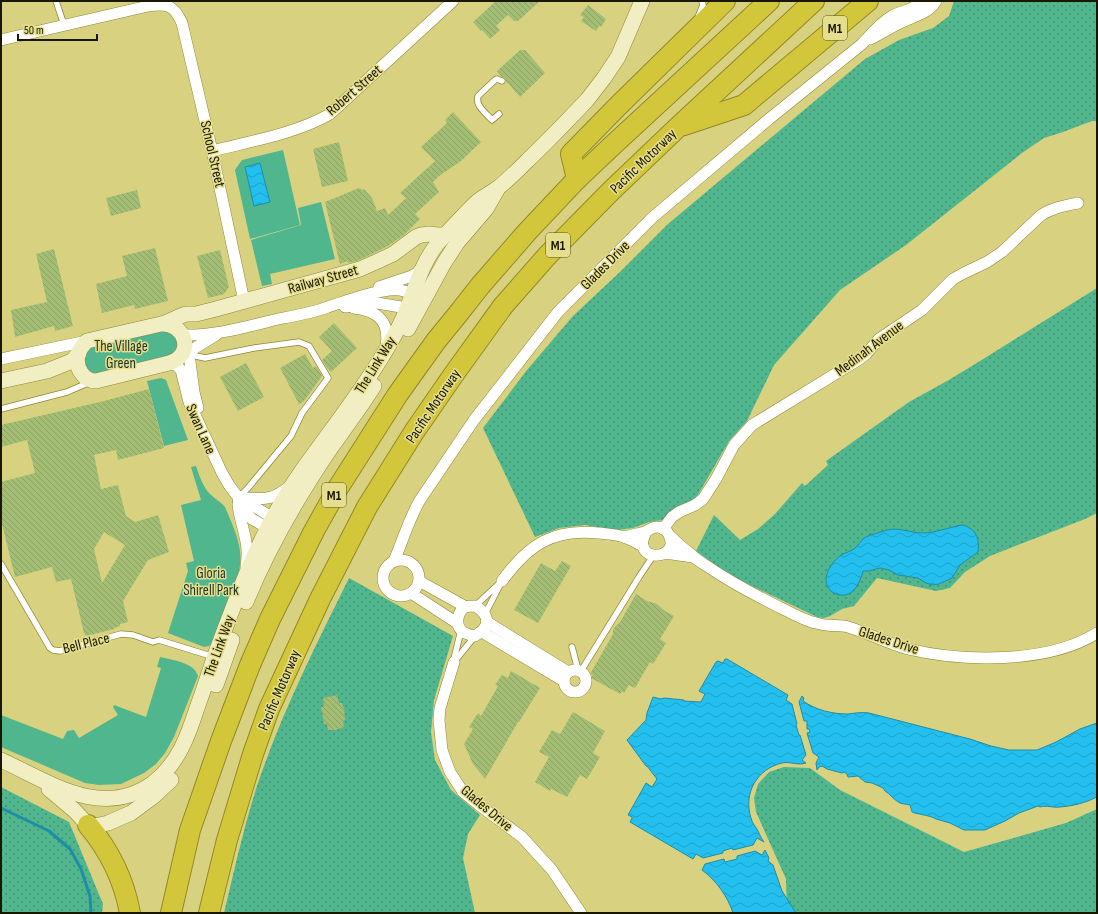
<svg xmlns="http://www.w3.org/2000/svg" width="1098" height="914" font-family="'Sofia Sans Condensed',sans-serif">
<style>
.grass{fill:url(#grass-dots)}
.green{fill:#4fb68e}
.water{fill:url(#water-waves);stroke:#208da7}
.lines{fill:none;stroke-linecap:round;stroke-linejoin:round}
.stream{stroke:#208da7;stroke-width:3}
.building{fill:url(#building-back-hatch);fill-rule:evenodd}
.lane-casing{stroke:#8e8836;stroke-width:7}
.street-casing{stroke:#8e8836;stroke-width:12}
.secondary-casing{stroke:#8e8836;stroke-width:16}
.highway-casing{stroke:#928926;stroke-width:22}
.lane{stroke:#fff;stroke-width:5.5}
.street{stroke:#fff;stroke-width:11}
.secondary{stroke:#f2eec4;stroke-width:15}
.highway{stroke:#d2c73a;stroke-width:20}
.labels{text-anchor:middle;stroke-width:3;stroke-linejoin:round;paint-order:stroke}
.shield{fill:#e5df8d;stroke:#57532b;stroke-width:1}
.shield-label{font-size:14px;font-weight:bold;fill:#1a1701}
.street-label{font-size:15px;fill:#1a1701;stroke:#e5df8d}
.park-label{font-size:15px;fill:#193429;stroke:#e5df8d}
</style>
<defs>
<pattern id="grass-dots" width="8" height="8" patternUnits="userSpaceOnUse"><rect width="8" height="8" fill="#4fb68e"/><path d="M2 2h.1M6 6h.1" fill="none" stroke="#419372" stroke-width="1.8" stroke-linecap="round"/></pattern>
<pattern id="water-waves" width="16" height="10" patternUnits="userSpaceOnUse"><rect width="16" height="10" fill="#23bfee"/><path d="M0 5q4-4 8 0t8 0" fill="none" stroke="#1fa3ca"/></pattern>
<pattern id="building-back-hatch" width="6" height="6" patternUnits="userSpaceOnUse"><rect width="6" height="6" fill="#a3be74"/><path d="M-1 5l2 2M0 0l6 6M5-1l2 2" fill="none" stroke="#8ca363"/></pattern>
</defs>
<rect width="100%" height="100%" fill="#d8d280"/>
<!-- grass -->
<g class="grass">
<polygon points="954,1 1097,1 1097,121 1092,121 1063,132 1044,138 1022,153 906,245 840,290 774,365 747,421 729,441 695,500 680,505 663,520 649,522 633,528 617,530 585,525 559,528 535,537 483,428 527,370 573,316 621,271 668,224 865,59 899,40 933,28 949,16"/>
<polygon points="1097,288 1097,513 1085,519 990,556 965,572 950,588 936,591 877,578 854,606 842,609 830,616 824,618 817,617 748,584 728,574 696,551 714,515 740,540 758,529 775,514 802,483 805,486 828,465 826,461 909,402 947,381 972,366"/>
<path d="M349,578L453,636L434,700L431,732L435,760L451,790L480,815L468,834L463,858L475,913H224C234,872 243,830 256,789C280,716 315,647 349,578Z"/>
<polygon points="784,767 810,768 840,790 964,852 1066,823 1097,809 1097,913 787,913 786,879 756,812 754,798 758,784 769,772"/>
<polygon points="1,787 69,822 103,904 102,913 1,913"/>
</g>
<!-- green -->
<g class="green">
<polygon points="283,150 300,225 250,239 235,170 242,160"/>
<polygon points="321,202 335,259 270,274 272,284 262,286 251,240 301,225 298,208"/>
<path d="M167,328C176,339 181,341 174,356L96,376L86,368L84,357L91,346Z"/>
<polygon points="161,378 166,380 188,440 164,446 147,381"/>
<path d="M196,466C199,475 203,487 210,494C215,499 221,502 225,507C231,521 238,536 240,551C244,576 223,617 214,641L209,646L204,647L168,633L188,571L186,563L194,561L181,505L201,500L191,467Z"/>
<path d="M160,657C172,660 194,662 198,676L174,737L165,753L156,764L144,773L121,784L99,785L85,783L1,747V715L63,739L67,731L74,730L79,738L118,715L113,707L114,705L146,717L161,668L157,667Z"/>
</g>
<!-- water -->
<g class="water">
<polygon points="260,163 270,202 254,206 245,167"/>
<path d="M962,525C976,528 980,539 978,552L960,565L952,578L939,584L932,585L926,583L918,578L898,575L889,570L880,568L869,571H863C860,582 854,597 840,595C835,594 833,593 830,590C820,579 831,563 840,556C844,553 849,552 854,549C858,546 861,541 864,538C869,535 881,532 887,530C899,527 911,533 923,533C934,533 951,527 962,525Z"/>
<path d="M725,659H727L788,695L786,700L792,704L797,724L796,725L799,735H800L806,755L802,760L806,763C798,766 790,761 782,763C757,769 743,793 751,818C752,823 756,827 758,831C760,835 761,838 764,842L757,838L753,845L733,850L732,848L723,851V853L703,858L696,854L693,859L630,822L632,818V817L628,815L646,783L652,787L657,779L647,766H646L627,740L646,720L647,713L653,697L661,699L664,698L684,700V701L701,702L705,694L699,691L716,662L718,661L723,663Z"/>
<path d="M802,696L804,698L803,701C816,710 832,714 848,714C855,713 862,712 869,713L970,739L991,746L1009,750H1037L1042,748L1056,742L1080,729L1097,723V797C1085,803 1073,806 1060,807C1053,808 1047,805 1040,807L1038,806L1019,813L1005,821L985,830H964L950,823L936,819C930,815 915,814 912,812C912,811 910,806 910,805C906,804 903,804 900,803C894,800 890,794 885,791L883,788L881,787L872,783L865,782L858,776L848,777L847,774L844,772L842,773L827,769L822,766L819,767L817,770L816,763L819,757L813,753L807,733L810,732L809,729H807V721H804L799,702Z"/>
<path d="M765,850L769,858L768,861L773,865L782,891L796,913H733C728,897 716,880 702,870L705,864L724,859L725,862L737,859V856L755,851L762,855Z"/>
</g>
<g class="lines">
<!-- stream -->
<polyline class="stream" points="1,808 49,831 70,849 81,869 90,896 91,913"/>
</g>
<!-- building -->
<g class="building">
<polygon points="496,1 540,1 518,21 514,21 508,15 496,26 500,30 490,39 482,30 481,31 473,22"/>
<polygon points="588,5 606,19 601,27 599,26 596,31 581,21 584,17 580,15"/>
<polygon points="520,50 525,50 545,73 520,97 506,81 505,78 501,76 497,71"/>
<polygon points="453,112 481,142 461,161 439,176 433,182 439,192 415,214 420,219 404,235 388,246 374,253 357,261 348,263 347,261 340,264 325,202 359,188 363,190 364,189 372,198 377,211 385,208 388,215 406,198 400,193 435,161 421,147 447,123 445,120"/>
<polygon points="339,142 348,181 322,187 313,149"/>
<polygon points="137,190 141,208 111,216 106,198"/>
<polygon points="155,248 168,301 135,309 134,305 102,313 96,284 127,276 122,256"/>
<polygon points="54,249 73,326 55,331 54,326 15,337 11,310 47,302 36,254"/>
<polygon points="220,250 229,287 224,294 208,298 197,256"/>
<polygon points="334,323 357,348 331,372 327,368 322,360 332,351 319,337"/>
<polygon points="305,354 313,368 316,366 322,376 304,401 299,404 280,368"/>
<polygon points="246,363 264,397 238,411 220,377"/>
<path d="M149,389L164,448L118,460L116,450L94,455L101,489L118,485L126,516L135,522L158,515L169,552L148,560L123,601L128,622L120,624V626L114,628V629L86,636L84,633L71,579L56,582L52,567L15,577L1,520V482L35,473L27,440L1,447V425L104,401ZM104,532L125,545L102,583L94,549Z"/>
<polygon points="562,561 571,566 538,623 514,610 541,563 555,571"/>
<polygon points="636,594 647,601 657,604 665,611 674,616 660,639 666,643 653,664 650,662 635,688 629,685 624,693 622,691 620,694 591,678 593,675 590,674 613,634 613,630 615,627 620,622"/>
<polygon points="511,671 540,688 519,722 518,722 485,779 473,764 464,744 473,729 469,727 478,713 481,716 498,686 495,685 502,675 508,678"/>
<polygon points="337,695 339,703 342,703 343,707 344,707 345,720 343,721 344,727 336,730 328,730 327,724 324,724 321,707 324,706 323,698"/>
<polygon points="573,712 605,731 593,753 600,757 587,779 580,775 567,797 551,789 550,791 535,782 549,757 539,752 552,730 560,734"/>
</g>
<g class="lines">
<defs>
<g id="lane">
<polyline points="56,1 64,25"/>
<polyline points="698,17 703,5 702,1"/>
<path d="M499,114L492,120C486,113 475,106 478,96L495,80L497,79L502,81"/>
<polyline points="189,351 196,356 205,358 254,348 299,342 309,346 328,378 302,413 291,436 248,488 239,497"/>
<polyline points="1,409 67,392 90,382"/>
<polyline points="1,564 50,648 53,650 60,651 121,634 133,635 153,642 159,640 214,657"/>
<polyline points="475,606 502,581"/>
<polyline points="485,614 500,585"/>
<polyline points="572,647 578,670"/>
<polyline points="454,659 461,630"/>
<polyline points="454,662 475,636"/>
<polyline points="581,671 639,577 653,556"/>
</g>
<g id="street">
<path d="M870,39C881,34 891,27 902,22C914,16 928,14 936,1"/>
<path d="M1,40L148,6C167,3 174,5 182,23L212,151L244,301"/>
<path d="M212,151C251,141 295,134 330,114L453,1"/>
<polyline points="379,287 412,276 417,273 422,267"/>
<polyline points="345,307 377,303 407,308"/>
<path d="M354,308C379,311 390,322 386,347"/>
<path d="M182,335C215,336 246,327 278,319C294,316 312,313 328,307C346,301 364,294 383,291C393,289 405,289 412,295"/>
<polyline points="185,344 190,362 194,392 198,408"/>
<polyline points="182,356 216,335"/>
<polyline points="1,359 87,341"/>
<polyline points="169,363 176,365 181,370 189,402 222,473 229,485 238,497 239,503 241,508 252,519 268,528"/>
<path d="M241,498C265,498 269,502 289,487"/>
<polyline points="242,499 273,518"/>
<path d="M238,504C239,517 244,529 246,542C248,550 247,559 246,567"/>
<path d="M663,529L672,517L679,512L695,505L703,499L716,479L734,445L752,425L858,360L866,354L879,339L922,310L953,279L964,273L987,262L1002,252L1040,216C1051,208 1064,206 1078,203"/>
<path d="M670,536C677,543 685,550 693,556C698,561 704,564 710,568C732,583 755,595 779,607C790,612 801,619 812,622C817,623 822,625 827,625C834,626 841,625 848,627C868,633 887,643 908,649C963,662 1048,664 1097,633"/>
<path d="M624,537C631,535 638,534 645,532C649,530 652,527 657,527C662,527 667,530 669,535C682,561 629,564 646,532"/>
<polyline points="665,553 693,557"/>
<circle cx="401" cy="578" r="18"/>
<path d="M394,561C403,540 409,519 420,500L474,420L558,312L653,217L769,119L862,44C871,34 880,23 892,16C902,11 915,9 923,1"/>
<polyline points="419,581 466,607"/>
<path d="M502,581C528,545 553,528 599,533C607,534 616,534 624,537C630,539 637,543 643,546"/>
<polyline points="411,593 457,623"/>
<path d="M475,606C483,610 490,618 485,627C483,631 479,633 475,636C470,635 464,634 461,630C455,624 458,611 465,607C468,606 472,606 475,606Z"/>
<polyline points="487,622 568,672"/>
<polyline points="482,632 564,681"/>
<polyline points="454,662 440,708 439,720 442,750 450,772 463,792 479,805 522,837 552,870 581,913"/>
<circle cx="575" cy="681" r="11"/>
</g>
<g id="secondary">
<path d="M161,324C185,322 196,355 169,363L96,381C83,381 75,367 78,355C79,350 83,345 87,341L161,324L167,322L176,318L186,314H196L216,309L360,269L378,261L393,254L416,237L421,235L429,234L438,235H445"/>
<polyline points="408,329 444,263 457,243 486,209 497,190"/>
<polyline points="1,381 47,371 72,361 79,353"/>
<path d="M246,602C268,548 297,498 330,449C345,428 360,408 374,386"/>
<polyline points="216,685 232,640"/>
<path d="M1,760C49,782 102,820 153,783C178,764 188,736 197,708C203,692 208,676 213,661C223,633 234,605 245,577C260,541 278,505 301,472C329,432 361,393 386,350C393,338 401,325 406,311C416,287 421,265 437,244C446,234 455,224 464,215C469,210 473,205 478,201C485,196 492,192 499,187C509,179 519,169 528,160C548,141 568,120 587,100L604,78L618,57L642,1"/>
<polyline points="49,789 74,810 88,825 95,826 108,823 131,813 154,796 171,780"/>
</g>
<g id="highway">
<polyline points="684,125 744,105 868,1"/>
<polyline points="577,179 571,154 618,106 725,1"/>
<path d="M88,825C109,850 124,880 130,913"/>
<polyline points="171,913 190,830 221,741 250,665 270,619 314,531 338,488 398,394 436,341 458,314 480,286 527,232 577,179 614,144 769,1"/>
<polyline points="209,913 227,840 253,754 269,709 320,599 367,507 414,432 454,374 503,306 547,256 611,191 677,128 814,1"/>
</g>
</defs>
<!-- lane casing -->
<use href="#lane" class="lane-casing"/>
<!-- street casing -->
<use href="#street" class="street-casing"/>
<!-- secondary casing -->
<use href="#secondary" class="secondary-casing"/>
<!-- highway casing -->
<use href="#highway" class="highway-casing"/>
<!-- lane -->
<use href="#lane" class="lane"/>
<!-- street -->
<use href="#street" class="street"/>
<!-- secondary -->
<use href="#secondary" class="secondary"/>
<!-- highway -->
<use href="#highway" class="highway"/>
</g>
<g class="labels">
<!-- shield labels -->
<g class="shield">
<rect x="823" y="16" width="24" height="24" rx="3"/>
<rect x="546" y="233" width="24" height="24" rx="3"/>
<rect x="322" y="483" width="24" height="24" rx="3"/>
</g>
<g class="shield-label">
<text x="835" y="33">M1</text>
<text x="558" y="250">M1</text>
<text x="334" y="500">M1</text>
</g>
<!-- street labels -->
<g class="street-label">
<text transform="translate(354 90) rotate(-41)" y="5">Robert Street</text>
<text transform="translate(213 154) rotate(77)" y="5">School Street</text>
<text transform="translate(643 161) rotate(-44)" y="5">Pacific Motorway</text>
<text transform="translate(605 265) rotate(-45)" y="5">Glades Drive</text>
<text transform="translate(323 279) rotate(-16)" y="5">Railway Street</text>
<text transform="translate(869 348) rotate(-37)" y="5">Medinah Avenue</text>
<text transform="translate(375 365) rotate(-58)" y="5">The Link Way</text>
<text transform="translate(433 406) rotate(-56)" y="5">Pacific Motorway</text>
<text transform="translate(201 429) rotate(66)" y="5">Swan Lane</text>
<text transform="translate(889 640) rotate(18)" y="5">Glades Drive</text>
<text transform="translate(86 643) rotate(-14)" y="5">Bell Place</text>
<text transform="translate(219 646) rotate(-70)" y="5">The Link Way</text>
<text transform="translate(279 690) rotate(-67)" y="5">Pacific Motorway</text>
<text transform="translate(487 808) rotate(40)" y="5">Glades Drive</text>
</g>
<!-- park labels -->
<g class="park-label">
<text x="121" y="351">The Village<tspan x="121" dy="17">Green</tspan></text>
<text x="211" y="578">Gloria<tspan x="211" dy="17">Shirell Park</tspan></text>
</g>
</g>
<!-- border -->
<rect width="1098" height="914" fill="none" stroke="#1a1701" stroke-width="4"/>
<!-- scale -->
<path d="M18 34v6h79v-6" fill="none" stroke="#1a1701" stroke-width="2"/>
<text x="24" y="34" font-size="12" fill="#1a1701" stroke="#e5df8d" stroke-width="3" paint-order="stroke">50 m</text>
</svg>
